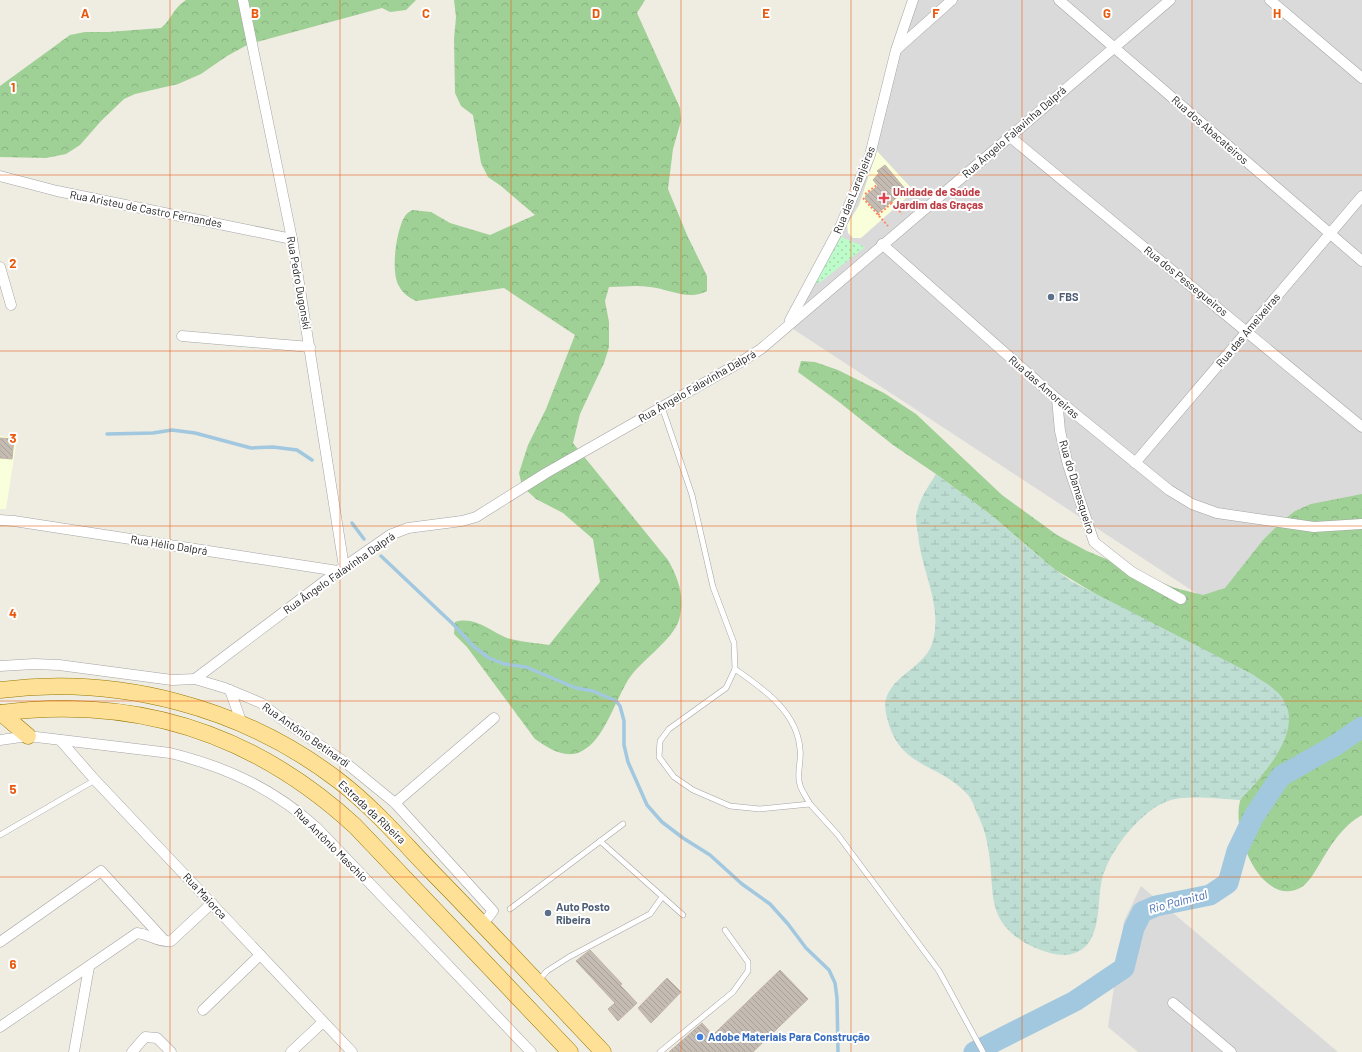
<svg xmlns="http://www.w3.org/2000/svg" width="1362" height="1052" font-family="Barlow,sans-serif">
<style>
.residential{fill:#dbdada}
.education{fill:#faffdb}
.forest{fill:url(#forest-crowns)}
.wetland{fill:url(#wetland-marsh)}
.park{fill:url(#park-dots)}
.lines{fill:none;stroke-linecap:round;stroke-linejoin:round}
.stream{stroke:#a1c8df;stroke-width:3.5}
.river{stroke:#a1c8df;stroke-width:21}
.building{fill:url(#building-back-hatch);stroke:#c1b5a4}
.service-casing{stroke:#a4a4a4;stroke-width:6}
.minor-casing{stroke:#a4a4a4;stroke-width:11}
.primary-casing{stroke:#967900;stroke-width:17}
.path{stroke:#ff8863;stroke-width:2;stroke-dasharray:2 2;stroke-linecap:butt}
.service{stroke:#fff;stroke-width:5}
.minor{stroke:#fff;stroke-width:10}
.primary{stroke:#ffe097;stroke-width:16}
.grid{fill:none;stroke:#e8590c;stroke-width:1;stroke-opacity:0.55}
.health-dot{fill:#e0444e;stroke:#fff;stroke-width:1.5}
.service-dot{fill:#5c6f8a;stroke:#fff;stroke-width:1.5}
.shop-dot{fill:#3f7fe0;stroke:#fff;stroke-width:1.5}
.labels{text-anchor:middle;stroke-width:4;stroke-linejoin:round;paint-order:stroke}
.street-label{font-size:11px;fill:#1d1d1d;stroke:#fff}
.health-label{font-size:11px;font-weight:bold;fill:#be3a42;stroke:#fff;text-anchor:start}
.service-label{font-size:11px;font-weight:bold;fill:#4e5e75;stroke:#fff;text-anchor:start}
.shop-label{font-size:11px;font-weight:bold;fill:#366cbe;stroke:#fff;text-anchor:start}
.water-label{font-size:12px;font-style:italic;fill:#466db1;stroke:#fff}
.grid-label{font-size:13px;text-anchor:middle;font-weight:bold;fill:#e8590c;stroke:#fff;stroke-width:4;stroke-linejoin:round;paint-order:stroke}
</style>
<defs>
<pattern id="forest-crowns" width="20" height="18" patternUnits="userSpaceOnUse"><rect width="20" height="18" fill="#9fd095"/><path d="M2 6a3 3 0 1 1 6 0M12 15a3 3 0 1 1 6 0" fill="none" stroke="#88b280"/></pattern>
<pattern id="wetland-marsh" width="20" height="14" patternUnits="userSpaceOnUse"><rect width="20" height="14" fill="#beded3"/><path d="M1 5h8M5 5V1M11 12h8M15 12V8" fill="none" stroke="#a3beb5"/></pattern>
<pattern id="park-dots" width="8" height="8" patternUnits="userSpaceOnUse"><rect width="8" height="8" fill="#bdfcca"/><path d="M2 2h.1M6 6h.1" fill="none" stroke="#a2d8ad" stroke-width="1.8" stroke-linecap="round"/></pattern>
<pattern id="building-back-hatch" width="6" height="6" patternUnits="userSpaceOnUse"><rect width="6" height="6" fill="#c4bbb2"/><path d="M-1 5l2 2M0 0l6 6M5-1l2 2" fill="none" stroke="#a8a099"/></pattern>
</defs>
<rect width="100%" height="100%" fill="#efece2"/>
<!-- residential -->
<g class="residential">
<polygon points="913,0 1362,0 1362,702 787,325 870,155"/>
<polygon points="1141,886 1338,1052 1138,1052 1108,1027 1124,921"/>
</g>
<!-- education -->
<g class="education">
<polygon points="877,151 914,191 861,238 853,238 848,233 847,225 859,205"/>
<polygon points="0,436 17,438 6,509 0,509"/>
</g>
<!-- forest -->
<g class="forest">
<path d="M186,0H416L406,10L390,12L382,8L249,44L227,56L201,74L178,84L135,94L124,99L101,121L80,145L66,154L46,158L0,157V86L70,35L85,32H108L161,28C171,20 174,7 186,0Z"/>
<path d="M454,0H645L637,13L680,108L681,121L673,149L668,189L687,235L707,276V291C689,301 669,289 650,287C636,285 622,287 609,287L605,301L609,322V347L604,363L580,414L573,443L668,560C679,579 685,598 679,620C673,640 640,661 628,680C615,701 604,740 582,751C566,760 548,748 535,739L467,647L454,634L455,622C476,616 489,631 507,638C520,642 536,643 549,645L600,582L593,539L563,513L536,499L522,486L519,473L528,445L546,409L575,335L504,288L416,301C408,297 402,293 398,284C391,270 396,230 405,216C406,214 409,212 412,210L431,212L450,223L490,235L535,215L501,186L488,177L481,163L473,115L461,106L455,93L454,39L456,17Z"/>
<path d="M801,361L815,362L838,370L884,393L916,414L1002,495L1057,535L1087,551L1175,588L1203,595L1225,588L1263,540L1280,523L1295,511L1311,504L1362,494V815C1342,826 1330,846 1319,865C1314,873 1308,884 1300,888C1286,895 1275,890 1264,880C1247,863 1234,826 1240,801C1241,797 1248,791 1251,788C1267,770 1277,753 1287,732L1094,593L1054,569L991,515L936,474L893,445L839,402L798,372Z"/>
</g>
<!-- wetland -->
<path class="wetland" d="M936,474L991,515L1054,569L1071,581L1252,674C1262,681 1276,688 1283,699C1305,732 1261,777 1240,800C1221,799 1188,795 1171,800C1142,808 1109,851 1102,879C1096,905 1104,950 1067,955C1056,956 1039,950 1029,945C983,920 996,890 988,848C986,834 982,823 976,811C974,805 972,800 968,795C938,761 897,770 886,713C879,679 923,671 932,644C944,606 921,572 918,534C917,529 916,522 916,517C918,501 928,487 936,474Z"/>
<!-- park -->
<polygon class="park" points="839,236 865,247 818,284 816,281"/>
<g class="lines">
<!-- stream -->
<g class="stream">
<polyline points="107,434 153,433 172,430 195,433 251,448 273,447 297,450 312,460"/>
<polyline points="352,523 364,539"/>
<polyline points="381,556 454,625 473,646 489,658 504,664 526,667 576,688 593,691 616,701 620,706 624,721 624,745 628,762 647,805 662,822 683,838 710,855 742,884 770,904 788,924 806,948 829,970 835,983 837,998 838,1052"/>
</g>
<!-- river -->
<polyline class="river" points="974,1052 1075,1001 1124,968 1134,928 1142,912 1156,906 1210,895 1228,883 1237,851 1254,816 1281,776 1336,745 1362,727"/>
</g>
<!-- building -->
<g class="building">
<polygon points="885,165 906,190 878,213 865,199 866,195 878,186 873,180 879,173 877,171"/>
<polygon points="0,438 14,439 12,459 0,458"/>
<polygon points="590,950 622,984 620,985 637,1003 618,1021 608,1009 615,1003 576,961"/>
<polygon points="780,970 808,999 753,1052 669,1052 702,1023 713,1035"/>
<polygon points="667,978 681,992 651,1023 638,1008"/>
</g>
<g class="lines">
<defs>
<g id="service">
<polyline points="662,407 692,495 713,587 734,643 735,669 726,688 669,729 660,741 659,757 674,777 693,790 730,806 760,809 810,804 838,835 939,971 983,1052"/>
<path d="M735,669C762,688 797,711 800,749C802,760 796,774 800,785C802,792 807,798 810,804"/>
<polyline points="0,835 95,780"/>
<polyline points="600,841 683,915"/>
<polyline points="510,909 623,824"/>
<polyline points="539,980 547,971 569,957 650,914 662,897"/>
<polyline points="660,1052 733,992 748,971 748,962 725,930"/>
</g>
<g id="minor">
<polyline points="243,0 292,239 344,567"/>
<polyline points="1059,0 1362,261"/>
<polyline points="1270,0 1362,78"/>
<polyline points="897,49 952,0"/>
<polyline points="1009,136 1362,427"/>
<polyline points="0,176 57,191 292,239"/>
<polyline points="882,244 1057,399 1169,490 1192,504 1217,513 1314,527 1362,524"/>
<polyline points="0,267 11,305"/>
<polyline points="790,320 841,225 870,155 896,50 913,0"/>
<polyline points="182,336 310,347"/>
<polyline points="1057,399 1060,431 1068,465 1094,542 1132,572 1181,599"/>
<polyline points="1135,463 1362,196"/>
<polyline points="0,520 14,521 338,571"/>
<polyline points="0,666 34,664 59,665 172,680 195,679 225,688 261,703 283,720 346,763 395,803 493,911 483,924"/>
<polyline points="195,679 338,571 390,535 408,528 462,521 476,517 546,473 739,363 761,349 1170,0"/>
<polyline points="230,690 242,724"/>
<path d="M0,740L28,736L170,753C227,767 274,789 317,828L531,1052"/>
<polyline points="60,740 95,780 352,1052"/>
<polyline points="395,803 494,718"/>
<polyline points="0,942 101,871 164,940"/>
<polyline points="1173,1003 1231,1052"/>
<polyline points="203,1010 260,955"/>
<path d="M0,1027L137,933C149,934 159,943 171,941L212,903"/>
<polyline points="74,1052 89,967"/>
<polyline points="132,1052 145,1037 157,1038 171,1052"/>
<polyline points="291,1052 323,1022"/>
</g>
<g id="primary">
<path d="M0,690C119,675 243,707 339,781C373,807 402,841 432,872C490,931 546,992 603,1052"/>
<path d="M0,713C137,695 254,733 355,826L570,1052"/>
<polyline points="1,713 28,736"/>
</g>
</defs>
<!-- service casing -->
<use href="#service" class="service-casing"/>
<!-- minor casing -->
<use href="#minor" class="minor-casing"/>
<!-- primary casing -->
<use href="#primary" class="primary-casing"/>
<!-- path -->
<g class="path">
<polyline points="865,194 877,185"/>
<polyline points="863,198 888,226"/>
<polyline points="891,202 902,214"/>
<polyline points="878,215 892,203"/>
</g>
<!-- service -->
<use href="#service" class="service"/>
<!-- minor -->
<use href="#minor" class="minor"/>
<!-- primary -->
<use href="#primary" class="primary"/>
</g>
<!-- grid -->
<path class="grid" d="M170,0V1052M340,0V1052M511,0V1052M681,0V1052M851,0V1052M1022,0V1052M1192,0V1052M0,175H1362M0,351H1362M0,526H1362M0,701H1362M0,877H1362"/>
<!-- markers -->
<path class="health-dot" d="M882 192h4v4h4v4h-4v4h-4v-4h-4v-4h4z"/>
<g class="service-dot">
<circle cx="1051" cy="297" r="4"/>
<circle cx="548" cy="913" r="4"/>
</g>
<circle class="shop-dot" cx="700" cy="1037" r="4"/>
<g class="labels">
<!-- street labels -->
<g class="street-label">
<text transform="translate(1210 130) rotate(41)" y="4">Rua dos Abacateiros</text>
<text transform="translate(1014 132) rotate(-41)" y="4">Rua Ângelo Falavinha Dalprá</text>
<text transform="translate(854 190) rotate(-68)" y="4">Rua das Laranjeiras</text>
<text transform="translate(146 209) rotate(11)" y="4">Rua Aristeu de Castro Fernandes</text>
<text transform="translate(1186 281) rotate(39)" y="4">Rua dos Pessegueiros</text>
<text transform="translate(299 283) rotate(80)" y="4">Rua Pedro Dugonski</text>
<text transform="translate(1248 330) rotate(-50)" y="4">Rua das Ameixeiras</text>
<text transform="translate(697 386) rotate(-30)" y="4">Rua Ângelo Falavinha Dalprá</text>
<text transform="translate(1044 387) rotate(41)" y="4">Rua das Amoreiras</text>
<text transform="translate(1077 487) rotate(73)" y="4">Rua do Damasqueiro</text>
<text transform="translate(169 545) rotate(9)" y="4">Rua Hélio Dalprá</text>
<text transform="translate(339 573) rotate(-35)" y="4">Rua Ângelo Falavinha Dalprá</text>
<text transform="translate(306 735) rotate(35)" y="4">Rua Antônio Betinardi</text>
<text transform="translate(372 812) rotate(43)" y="4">Estrada da Ribeira</text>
<text transform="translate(331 845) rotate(45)" y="4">Rua Antônio Maschio</text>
<text transform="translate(205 896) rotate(47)" y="4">Rua Maiorca</text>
</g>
<!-- health labels -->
<g class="health-label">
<text x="893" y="196">Unidade de Saúde<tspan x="893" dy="13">Jardim das Graças</tspan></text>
</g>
<!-- service labels -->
<g class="service-label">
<text x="1059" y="301">FBS</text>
<text x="556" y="911">Auto Posto<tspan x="556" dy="13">Ribeira</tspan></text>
</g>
<!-- shop labels -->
<g class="shop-label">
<text x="708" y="1041">Adobe Materiais Para Construção</text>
</g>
<!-- water labels -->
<g class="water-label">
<text transform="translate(1178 902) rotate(-15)" y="4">Rio Palmital</text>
</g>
</g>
<g class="grid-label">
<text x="85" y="18">A</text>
<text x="255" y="18">B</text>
<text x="426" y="18">C</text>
<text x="596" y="18">D</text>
<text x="766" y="18">E</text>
<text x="936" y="18">F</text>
<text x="1107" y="18">G</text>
<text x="1277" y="18">H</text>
<text x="13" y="92">1</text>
<text x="13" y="268">2</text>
<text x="13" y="443">3</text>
<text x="13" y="618">4</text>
<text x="13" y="794">5</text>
<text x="13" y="969">6</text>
</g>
</svg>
